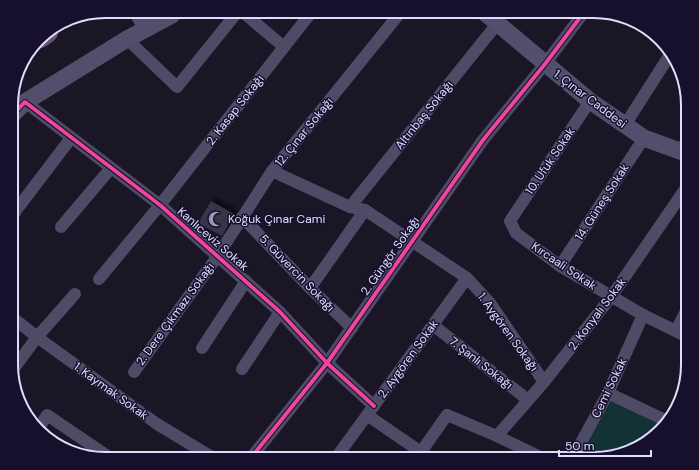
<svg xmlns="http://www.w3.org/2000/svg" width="699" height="470" font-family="'DM Sans',sans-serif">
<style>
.green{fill:#133235}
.building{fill:#393447;filter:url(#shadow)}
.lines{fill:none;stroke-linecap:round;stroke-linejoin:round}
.street{stroke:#4e4b67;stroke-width:12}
.secondary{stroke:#524f6c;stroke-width:17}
.highway{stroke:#6a536d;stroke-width:22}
.cycleway-casing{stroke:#16102c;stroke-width:6}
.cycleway{stroke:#ed469a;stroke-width:4}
.labels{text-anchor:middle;stroke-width:3;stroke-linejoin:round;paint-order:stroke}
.street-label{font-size:12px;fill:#e1dbff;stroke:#16102c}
.poi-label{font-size:12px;fill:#e1dbff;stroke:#16102c;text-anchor:start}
.rim{fill:none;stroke:#e1dbff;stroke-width:2}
</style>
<defs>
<filter id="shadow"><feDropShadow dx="3.5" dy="-3.5" stdDeviation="2" flood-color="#0009"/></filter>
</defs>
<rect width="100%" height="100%" fill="#1a1626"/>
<!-- green -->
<polygon class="green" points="610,395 667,424 636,449 594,459 579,459 576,456"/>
<!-- building -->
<polygon class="building" points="211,201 234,214 222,236 198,223"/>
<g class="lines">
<!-- street -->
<g class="street">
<polyline points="245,14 284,47"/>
<polyline points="127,39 177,87 235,15"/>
<polyline points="590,101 510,221 516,233 560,266 643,315 688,337"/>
<polyline points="25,102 160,205 280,312 327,363 374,406"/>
<polyline points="625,125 671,53"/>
<polyline points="681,151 688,138"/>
<polyline points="272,171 350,207 365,210 467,278 490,303 544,382"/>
<polyline points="350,207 497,24"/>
<polyline points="12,217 17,209 71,138"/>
<polyline points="242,217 310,288 352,328"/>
<polyline points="61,227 111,168"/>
<polyline points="560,266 644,138"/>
<polyline points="99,279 160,205 310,14"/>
<polyline points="310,288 365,210"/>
<polyline points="12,317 37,337 157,424 215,459"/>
<polyline points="433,325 528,400"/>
<polyline points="676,331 688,307"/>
<polyline points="202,348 246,281"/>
<polyline points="242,369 280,312"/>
<polyline points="12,371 37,337 75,294"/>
<polyline points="134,372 217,257 272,171 400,13"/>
<polyline points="608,393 669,422"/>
<polyline points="367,415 431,459"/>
<polyline points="38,429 47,415 112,459"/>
<polyline points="497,436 544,382 611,297 688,185"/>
<polyline points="250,459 327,363 483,140 545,64 585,11"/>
<polyline points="335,459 467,278"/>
<polyline points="416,459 447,415 497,436 544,459"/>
<polyline points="572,459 608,393 643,315"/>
</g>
<!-- secondary -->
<g class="secondary">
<polyline points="484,12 590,101 644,138 688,154"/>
<polyline points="139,15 147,28"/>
<polyline points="12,115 25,102 127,39 172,15"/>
</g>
<!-- highway -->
<polyline class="highway" points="40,37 47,32"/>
<defs>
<g id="cycleway">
<polyline points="12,115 25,102 160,205 280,312 327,363 374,406"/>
<polyline points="250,459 327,363 483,140 545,64 585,11"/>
</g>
</defs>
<!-- cycleway casing -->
<use href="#cycleway" class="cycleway-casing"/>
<!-- cycleway -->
<use href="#cycleway" class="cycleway"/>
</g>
<!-- icons -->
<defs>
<symbol id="mosque-bare" viewBox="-9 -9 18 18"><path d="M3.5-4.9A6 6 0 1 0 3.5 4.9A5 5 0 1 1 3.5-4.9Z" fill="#9b96b3" stroke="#16102c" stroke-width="2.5" paint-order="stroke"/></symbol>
</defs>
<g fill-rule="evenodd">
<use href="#mosque-bare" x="205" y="208" width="22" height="22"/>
</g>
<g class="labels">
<!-- street labels -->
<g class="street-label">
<text transform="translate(590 99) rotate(37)" y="4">1. Çınar Caddesi</text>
<text transform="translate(235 110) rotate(-52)" y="4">2. Kasap Sokağı</text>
<text transform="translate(424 115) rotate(-51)" y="4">Altınbaş Sokağı</text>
<text transform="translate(304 132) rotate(-51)" y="4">12. Çınar Sokağı</text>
<text transform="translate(550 161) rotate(-56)" y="4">10. Ufuk Sokak</text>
<text transform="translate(602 202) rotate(-57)" y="4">14. Güneş Sokak</text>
<text transform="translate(213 239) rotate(41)" y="4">Kanlıceviz Sokak</text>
<text transform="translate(390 256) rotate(-55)" y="4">2. Güngör Sokağı</text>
<text transform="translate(564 266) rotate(34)" y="4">Kırcaali Sokak</text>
<text transform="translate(297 273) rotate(46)" y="4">5. Güvercin Sokağı</text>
<text transform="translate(175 314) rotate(-54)" y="4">2. Dere Çıkmazı Sokağı</text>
<text transform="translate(597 314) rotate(-53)" y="4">2. Konyalı Sokak</text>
<text transform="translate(508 332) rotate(54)" y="4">1. Aygören Sokağı</text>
<text transform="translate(408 359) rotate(-54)" y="4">2. Aygören Sokak</text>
<text transform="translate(481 363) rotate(38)" y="4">7. Şanlı Sokağı</text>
<text transform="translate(609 388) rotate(-64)" y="4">Cemi Sokak</text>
<text transform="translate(111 391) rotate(36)" y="4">1. Kaymak Sokak</text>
</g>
<!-- poi labels -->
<g class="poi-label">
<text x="228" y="223">Koğuk Çınar Cami</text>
</g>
</g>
<!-- crop -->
<path d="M0 0H699V470H0ZM105 18H594A87 87 0 0 1 681 105V365A87 87 0 0 1 594 452H105A87 87 0 0 1 18 365V105A87 87 0 0 1 105 18Z" fill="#16102c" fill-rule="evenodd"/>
<path class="rim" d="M105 18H594A87 87 0 0 1 681 105V365A87 87 0 0 1 594 452H105A87 87 0 0 1 18 365V105A87 87 0 0 1 105 18Z"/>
<!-- scale -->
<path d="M559 450v6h92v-6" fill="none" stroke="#e1dbff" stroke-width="2"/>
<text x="565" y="450" font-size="12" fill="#e1dbff" stroke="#16102c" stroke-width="3" paint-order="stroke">50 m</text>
</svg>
